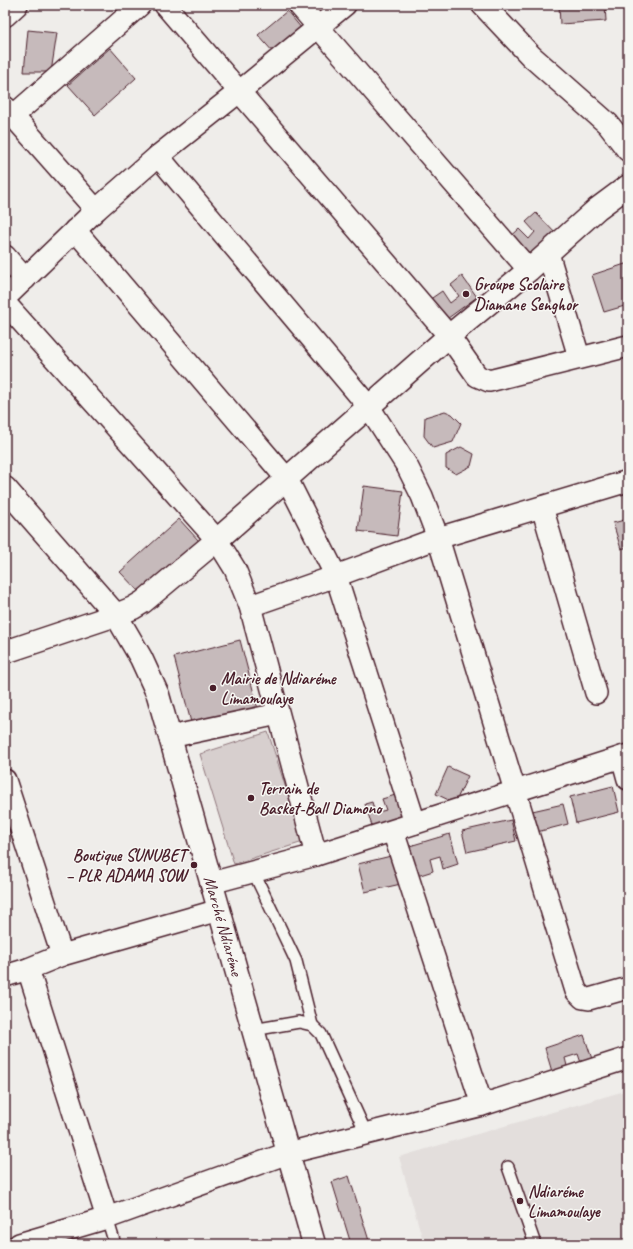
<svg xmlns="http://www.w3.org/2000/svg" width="633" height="1249" font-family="Caveat,sans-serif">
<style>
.built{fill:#e3dedc}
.green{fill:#d7cfce;stroke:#90777c}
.building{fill:#c6babb;stroke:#4a1f2b}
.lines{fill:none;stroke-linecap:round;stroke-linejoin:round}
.lane-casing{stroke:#4a1f2b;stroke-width:14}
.street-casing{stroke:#4a1f2b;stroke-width:24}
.secondary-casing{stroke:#4a1f2b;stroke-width:25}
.lane{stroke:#f6f6f2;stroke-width:11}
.street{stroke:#f6f6f2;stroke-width:21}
.secondary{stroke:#f6f6f2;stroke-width:22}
.poi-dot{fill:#4a1f2b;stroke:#f6f6f2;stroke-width:1.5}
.labels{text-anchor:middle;stroke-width:3;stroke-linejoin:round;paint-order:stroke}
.poi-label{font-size:17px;font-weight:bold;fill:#4a1f2b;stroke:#f6f6f2;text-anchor:start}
.street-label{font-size:17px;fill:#4a1f2b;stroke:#f6f6f2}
</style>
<rect width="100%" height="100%" fill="#efedea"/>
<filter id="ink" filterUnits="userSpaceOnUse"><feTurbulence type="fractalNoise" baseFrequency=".025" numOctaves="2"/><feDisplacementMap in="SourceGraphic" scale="8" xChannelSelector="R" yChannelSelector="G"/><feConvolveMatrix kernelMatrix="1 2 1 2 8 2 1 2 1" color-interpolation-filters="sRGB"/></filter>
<g filter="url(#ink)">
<!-- built -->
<polygon class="built" points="628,1090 628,1244 424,1244 399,1157"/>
<!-- green -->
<polygon class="green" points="268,732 303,842 234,864 200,754"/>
<!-- building -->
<g class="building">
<polygon points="304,5 333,5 316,19"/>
<polygon points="559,5 605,5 606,21 560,24"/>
<polygon points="287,11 302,29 274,53 258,35"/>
<polygon points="28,30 57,33 51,72 24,72"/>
<polygon points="110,48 136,78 95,115 68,85"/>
<polygon points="536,213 558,236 528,264 506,241 519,229 529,239 535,232 526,222"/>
<polygon points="628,263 628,305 604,312 592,275"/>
<polygon points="462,276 477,297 444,321 429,300 442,291 450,303 459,296 451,285"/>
<polygon points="445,411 452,414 461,423 453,442 433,448 424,436 425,417"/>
<polygon points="461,447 474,454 471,466 456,474 446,468 446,455"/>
<polygon points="364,486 403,491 397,536 358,531"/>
<polygon points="179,519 199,541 141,594 120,572"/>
<polygon points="628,519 628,547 621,549 613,523"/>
<polygon points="240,640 259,713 193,730 174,657"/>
<polygon points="448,767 468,776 455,803 436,794"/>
<polygon points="613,786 619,812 576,823 570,797"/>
<polygon points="402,793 408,816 372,826 365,804 372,802 375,813 386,810 382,799"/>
<polygon points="563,804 568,824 533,833 528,812"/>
<polygon points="511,820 516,841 467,852 462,831"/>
<polygon points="450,834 458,864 443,869 440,856 430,859 433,871 411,878 403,848"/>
<polygon points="395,855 401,884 365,892 358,864"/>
<polygon points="584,1035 593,1062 582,1066 578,1054 565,1058 568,1070 553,1075 545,1048"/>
<polygon points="349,1176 370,1244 351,1244 332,1182"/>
</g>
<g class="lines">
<defs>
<g id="lane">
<polyline points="253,871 296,961 312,1025"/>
<polyline points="253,1030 299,1022 312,1025 321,1034 366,1133"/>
<polyline points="508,1167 535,1244"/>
<polyline points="107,1218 115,1244"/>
</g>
<g id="street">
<polyline points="165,5 449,336 477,376 489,381 628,346"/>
<polyline points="299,5 529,270"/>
<polyline points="5,16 17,5"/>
<polyline points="5,107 96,210"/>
<polyline points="13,116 140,5"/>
<polyline points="158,156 369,407 407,466 422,496 438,538 576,991 583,998 589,999 628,988"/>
<polyline points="75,230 287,479 336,576 415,823"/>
<polyline points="548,253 579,357"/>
<polyline points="5,256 25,279"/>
<polyline points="5,298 96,210 158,156 240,91 345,5"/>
<polyline points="5,303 217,540 235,569 250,606 316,855"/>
<polyline points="542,507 596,693"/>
<polyline points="250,606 336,576 438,538 628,481"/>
<polyline points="170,737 278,714"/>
<polyline points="622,757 628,779"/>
<polyline points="5,780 62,955"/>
<polyline points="393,831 482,1105"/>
<polyline points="211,883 316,855 628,755"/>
<polyline points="28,969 107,1218"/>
<polyline points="5,976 28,969 62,955 219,910"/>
<polyline points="19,1244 107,1218 288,1153 482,1105 628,1058"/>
</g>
<g id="secondary">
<polyline points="483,5 531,56 608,124 628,150"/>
<path id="s1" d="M5,488L116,615L141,658L158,695L314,1244"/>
<polyline points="5,652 116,615 133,608 143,602 217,540 449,336 529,270 597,209 628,186"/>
</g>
</defs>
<!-- lane casing -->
<use href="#lane" class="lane-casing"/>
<!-- street casing -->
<use href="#street" class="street-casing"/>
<!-- secondary casing -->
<use href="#secondary" class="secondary-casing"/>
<!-- lane -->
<use href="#lane" class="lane"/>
<!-- street -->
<use href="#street" class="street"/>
<!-- secondary -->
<use href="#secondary" class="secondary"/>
</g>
</g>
<!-- markers -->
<g class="poi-dot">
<circle cx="466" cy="294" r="4"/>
<circle cx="213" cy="688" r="4"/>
<circle cx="251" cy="798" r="4"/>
<circle cx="194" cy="865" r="4"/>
<circle cx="520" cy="1201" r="4"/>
</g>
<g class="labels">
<!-- poi labels -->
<g class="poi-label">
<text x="474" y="290">Groupe Scolaire<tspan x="474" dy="20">Diamane Senghor</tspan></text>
<text x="221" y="684">Mairie de Ndiaréme<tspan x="221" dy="20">Limamoulaye</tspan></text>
<text x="259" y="794">Terrain de<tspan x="259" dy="20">Basket-Ball Diamono</tspan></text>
<text x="186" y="861" text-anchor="end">Boutique SUNUBET<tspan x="186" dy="20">– PLR ADAMA SOW</tspan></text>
<text x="528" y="1197">Ndiaréme<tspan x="528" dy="20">Limamoulaye</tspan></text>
</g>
<!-- street labels -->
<g class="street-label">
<text dy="6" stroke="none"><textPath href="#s1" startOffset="499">Marché Ndiaréme</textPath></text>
</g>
</g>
<!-- margin -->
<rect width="633" height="1249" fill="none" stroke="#f6f6f2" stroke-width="20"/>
<rect x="10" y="10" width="613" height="1229" fill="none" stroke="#4a1f2b" stroke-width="1.5" filter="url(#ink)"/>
</svg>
